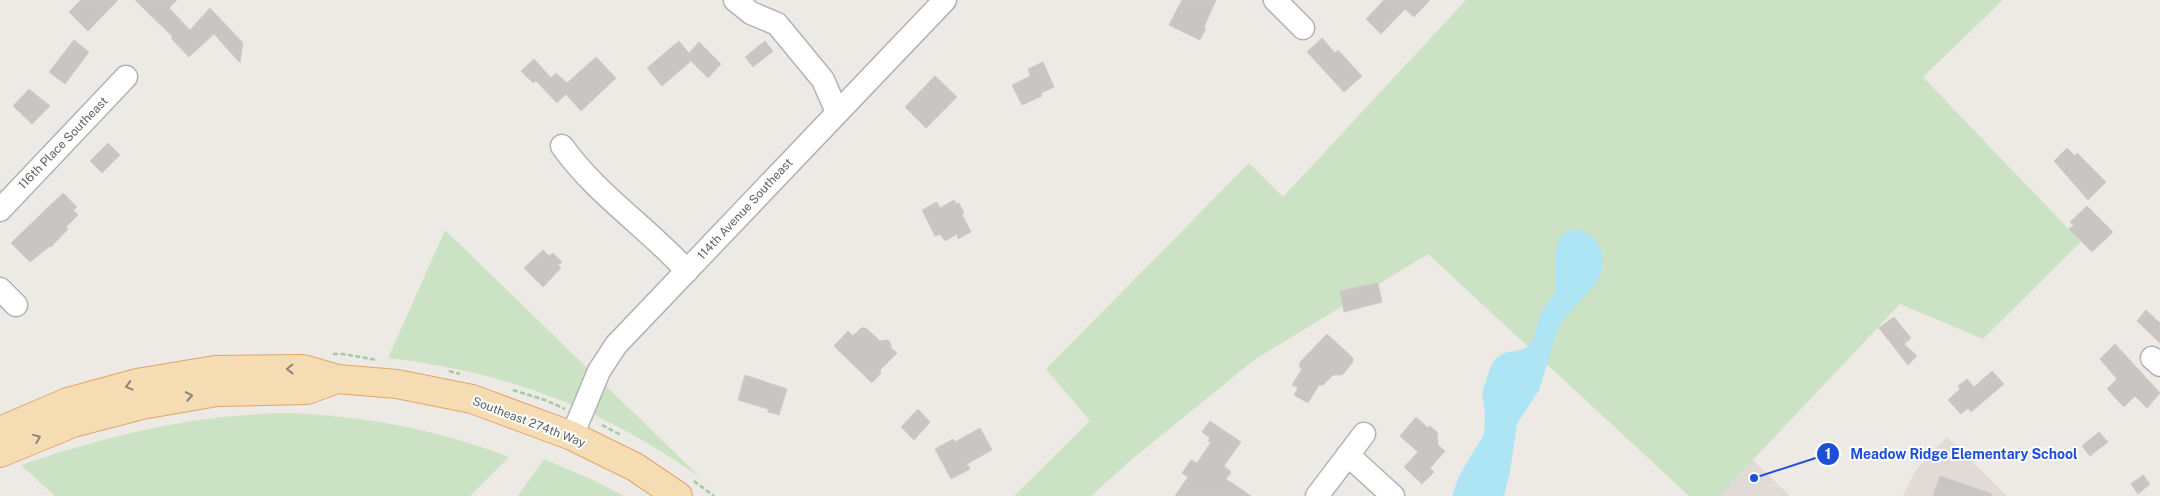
<svg xmlns="http://www.w3.org/2000/svg" width="2160" height="496" font-family="'Public Sans',sans-serif">
<style>
.education{fill:#e0dbd7}
.green{fill:#cbe2c5}
.water{fill:#aee5f5}
.building{fill:#c9c5c2;stroke:#d1cac4}
.lines{fill:none;stroke-linecap:round;stroke-linejoin:round}
.minor-casing{stroke:#b0b3b6;stroke-width:25}
.major-casing{stroke:#e0a66b;stroke-width:30}
.path{stroke:#a3c9a5;stroke-width:2.5;stroke-dasharray:5 2.5;stroke-linecap:butt}
.minor{stroke:#fff;stroke-width:22}
.major{stroke:#f5dcb2;stroke-width:28}
.oneway{stroke:#8b867b}
.labels{text-anchor:middle;stroke-width:4;stroke-linejoin:round;paint-order:stroke}
.street-label{font-size:12px;fill:#5d6164;stroke:#fff}
.leader{fill:none;stroke:#1d4ed8;stroke-width:2}
.callout-dot{fill:#1d4ed8;stroke:#fff;stroke-width:2}
.mark-label{font-size:15px;text-anchor:middle;font-weight:bold;fill:#fff}
.callout-label{font-size:14px;text-anchor:middle;font-weight:bold;fill:#1d4ed8;stroke:#fff;stroke-width:4;stroke-linejoin:round;paint-order:stroke}
</style>
<rect width="100%" height="100%" fill="#edeae5"/>
<!-- education -->
<g class="education">
<polygon points="1947,437 2007,496 1903,496 1915,471"/>
<polygon points="1753,460 1790,496 1719,496"/>
</g>
<!-- green -->
<g class="green">
<polygon points="1466,0 2003,0 1923,77 2081,242 1983,339 1900,304 1719,496 1689,496 1428,254 1254,360 1131,460 1091,496 1014,496 1090,421 1046,369 1249,163 1283,197"/>
<path d="M445,230L701,478C602,408 508,372 388,358Z"/>
<path d="M287,413C365,416 433,429 507,456L508,458L470,496H55L21,465C111,435 190,415 287,413Z"/>
<polygon points="544,459 593,480 624,496 518,496"/>
</g>
<!-- water -->
<path class="water" d="M1577,229C1588,232 1595,238 1600,248C1615,283 1570,302 1558,329L1539,390L1517,424L1510,472L1504,496H1452L1459,476L1484,434L1485,414L1482,392L1491,366L1496,358L1504,353L1524,349L1532,343L1540,315L1556,290V246L1561,236L1568,231Z"/>
<!-- building -->
<g class="building">
<polygon points="81,0 118,0 88,31 69,12"/>
<polygon points="135,0 177,0 169,8 190,30 210,8 243,43 240,63 214,34 189,57 171,38 173,37"/>
<polygon points="1182,0 1216,0 1204,27 1206,28 1200,40 1169,25"/>
<polygon points="1384,0 1430,0 1414,17 1405,9 1381,34 1366,19"/>
<polygon points="1322,38 1335,53 1338,50 1362,76 1344,92 1307,52"/>
<polygon points="74,40 89,52 65,84 49,72"/>
<polygon points="679,41 689,53 699,42 721,64 708,78 691,61 662,86 647,68"/>
<polygon points="765,41 773,51 753,67 745,57"/>
<polygon points="596,57 616,78 581,111 566,94 557,103 536,81 533,83 521,71 534,59 551,78 556,73 567,83"/>
<polygon points="1043,62 1054,87 1041,93 1042,96 1022,105 1012,85 1030,76 1028,69"/>
<polygon points="935,76 957,97 926,128 905,107"/>
<polygon points="29,89 50,106 32,124 13,106"/>
<polygon points="108,143 120,155 102,173 90,161"/>
<polygon points="2067,148 2075,156 2077,153 2106,182 2088,200 2054,161"/>
<polygon points="63,193 77,207 73,210 78,215 66,227 68,229 51,247 50,246 30,262 11,243"/>
<polygon points="954,200 956,204 959,203 964,213 962,215 971,232 958,239 957,234 945,241 940,234 935,236 922,210 937,202 940,208"/>
<polygon points="2087,206 2113,232 2092,252 2069,229 2074,225 2070,222"/>
<polygon points="543,250 549,256 553,253 562,262 558,265 561,268 543,287 524,268"/>
<polygon points="1378,283 1382,302 1344,312 1340,291"/>
<polygon points="2146,310 2160,323 2160,343 2137,321"/>
<polygon points="1894,317 1911,338 1904,344 1917,356 1908,365 1879,328"/>
<polygon points="861,328 866,328 880,341 888,340 891,344 891,348 897,353 880,370 881,373 872,383 834,346 848,331 853,336"/>
<polygon points="1327,334 1353,358 1353,362 1342,375 1333,375 1323,385 1319,385 1308,403 1294,395 1298,388 1292,385 1302,369 1299,366 1301,361"/>
<polygon points="2115,344 2160,393 2147,408 2135,396 2124,407 2107,389 2117,379 2100,359"/>
<polygon points="1992,371 2004,384 1971,412 1968,408 1961,414 1948,400 1960,389 1958,386 1967,379 1974,387"/>
<polygon points="745,375 787,389 779,415 768,412 768,409 738,400"/>
<polygon points="918,409 930,422 914,440 901,427"/>
<polygon points="1416,417 1428,428 1430,426 1437,432 1438,445 1445,451 1430,468 1434,472 1422,484 1404,467 1418,452 1400,436"/>
<polygon points="1210,421 1241,442 1224,466 1231,472 1226,479 1251,496 1175,496 1188,477 1182,473 1191,460 1197,463 1211,442 1208,441 1210,438 1202,432"/>
<polygon points="980,428 992,450 967,464 970,469 951,479 935,449 953,439 955,442"/>
<polygon points="2099,432 2108,442 2090,456 2082,446"/>
<polygon points="2143,475 2150,484 2138,494 2131,484"/>
<polygon points="1940,476 1992,494 1992,496 1933,496"/>
</g>
<g class="lines">
<defs>
<g id="minor">
<polyline points="735,0 751,13 777,24 823,80 837,112"/>
<polyline points="1275,0 1303,28"/>
<path d="M562,146C597,195 647,227 687,271"/>
<polyline points="0,210 126,77"/>
<polyline points="0,289 16,305"/>
<polyline points="2152,358 2160,365"/>
<polyline points="572,436 599,371 616,345 945,0"/>
<polyline points="1348,455 1393,496"/>
<polyline points="1317,496 1364,434"/>
</g>
<g id="major">
<polyline points="0,431 68,402 137,383 215,370 303,369 337,379 397,384 472,399 572,436 635,467 678,496"/>
<polyline points="0,453 73,423 142,405 217,392 307,390 337,379"/>
</g>
</defs>
<!-- minor casing -->
<use href="#minor" class="minor-casing"/>
<!-- major casing -->
<use href="#major" class="major-casing"/>
<!-- path -->
<g class="path">
<polyline points="333,354 343,354 377,360"/>
<polyline points="449,371 460,374"/>
<polyline points="513,390 545,400 565,409"/>
<polyline points="602,425 621,435"/>
<polyline points="694,481 714,496"/>
</g>
<!-- minor -->
<use href="#minor" class="minor"/>
<!-- major -->
<use href="#major" class="major"/>
</g>
<!-- one-way arrows -->
<defs><path id="oneway-chevron" d="M-2-3.5L2.5 0L-2 3.5" fill="none" stroke-width="1.6" stroke-linecap="round" stroke-linejoin="round" transform="scale(1.25)"/></defs>
<g class="oneway">
<use href="#oneway-chevron" transform="translate(290 369) rotate(179)"/>
<use href="#oneway-chevron" transform="translate(129 386) rotate(165)"/>
<use href="#oneway-chevron" transform="translate(189 396) rotate(-10)"/>
<use href="#oneway-chevron" transform="translate(37 438) rotate(-22)"/>
</g>
<g class="labels">
<!-- street labels -->
<g class="street-label">
<text transform="translate(63 143) rotate(-46)" y="4">116th Place Southeast</text>
<text transform="translate(745 209) rotate(-47)" y="4">114th Avenue Southeast</text>
<text transform="translate(529 422) rotate(21)" y="4">Southeast 274th Way</text>
</g>
</g>
<!-- callouts -->
<path class="leader" d="M1754 478L1828 454"/>
<g class="callout-dot">
<circle cx="1754" cy="478" r="5"/>
<circle cx="1828" cy="454" r="12"/>
</g>
<g class="mark-label">
<text x="1828" y="459">1</text>
</g>
<g class="callout-label">
<text x="1964" y="459">Meadow Ridge Elementary School</text>
</g>
</svg>
